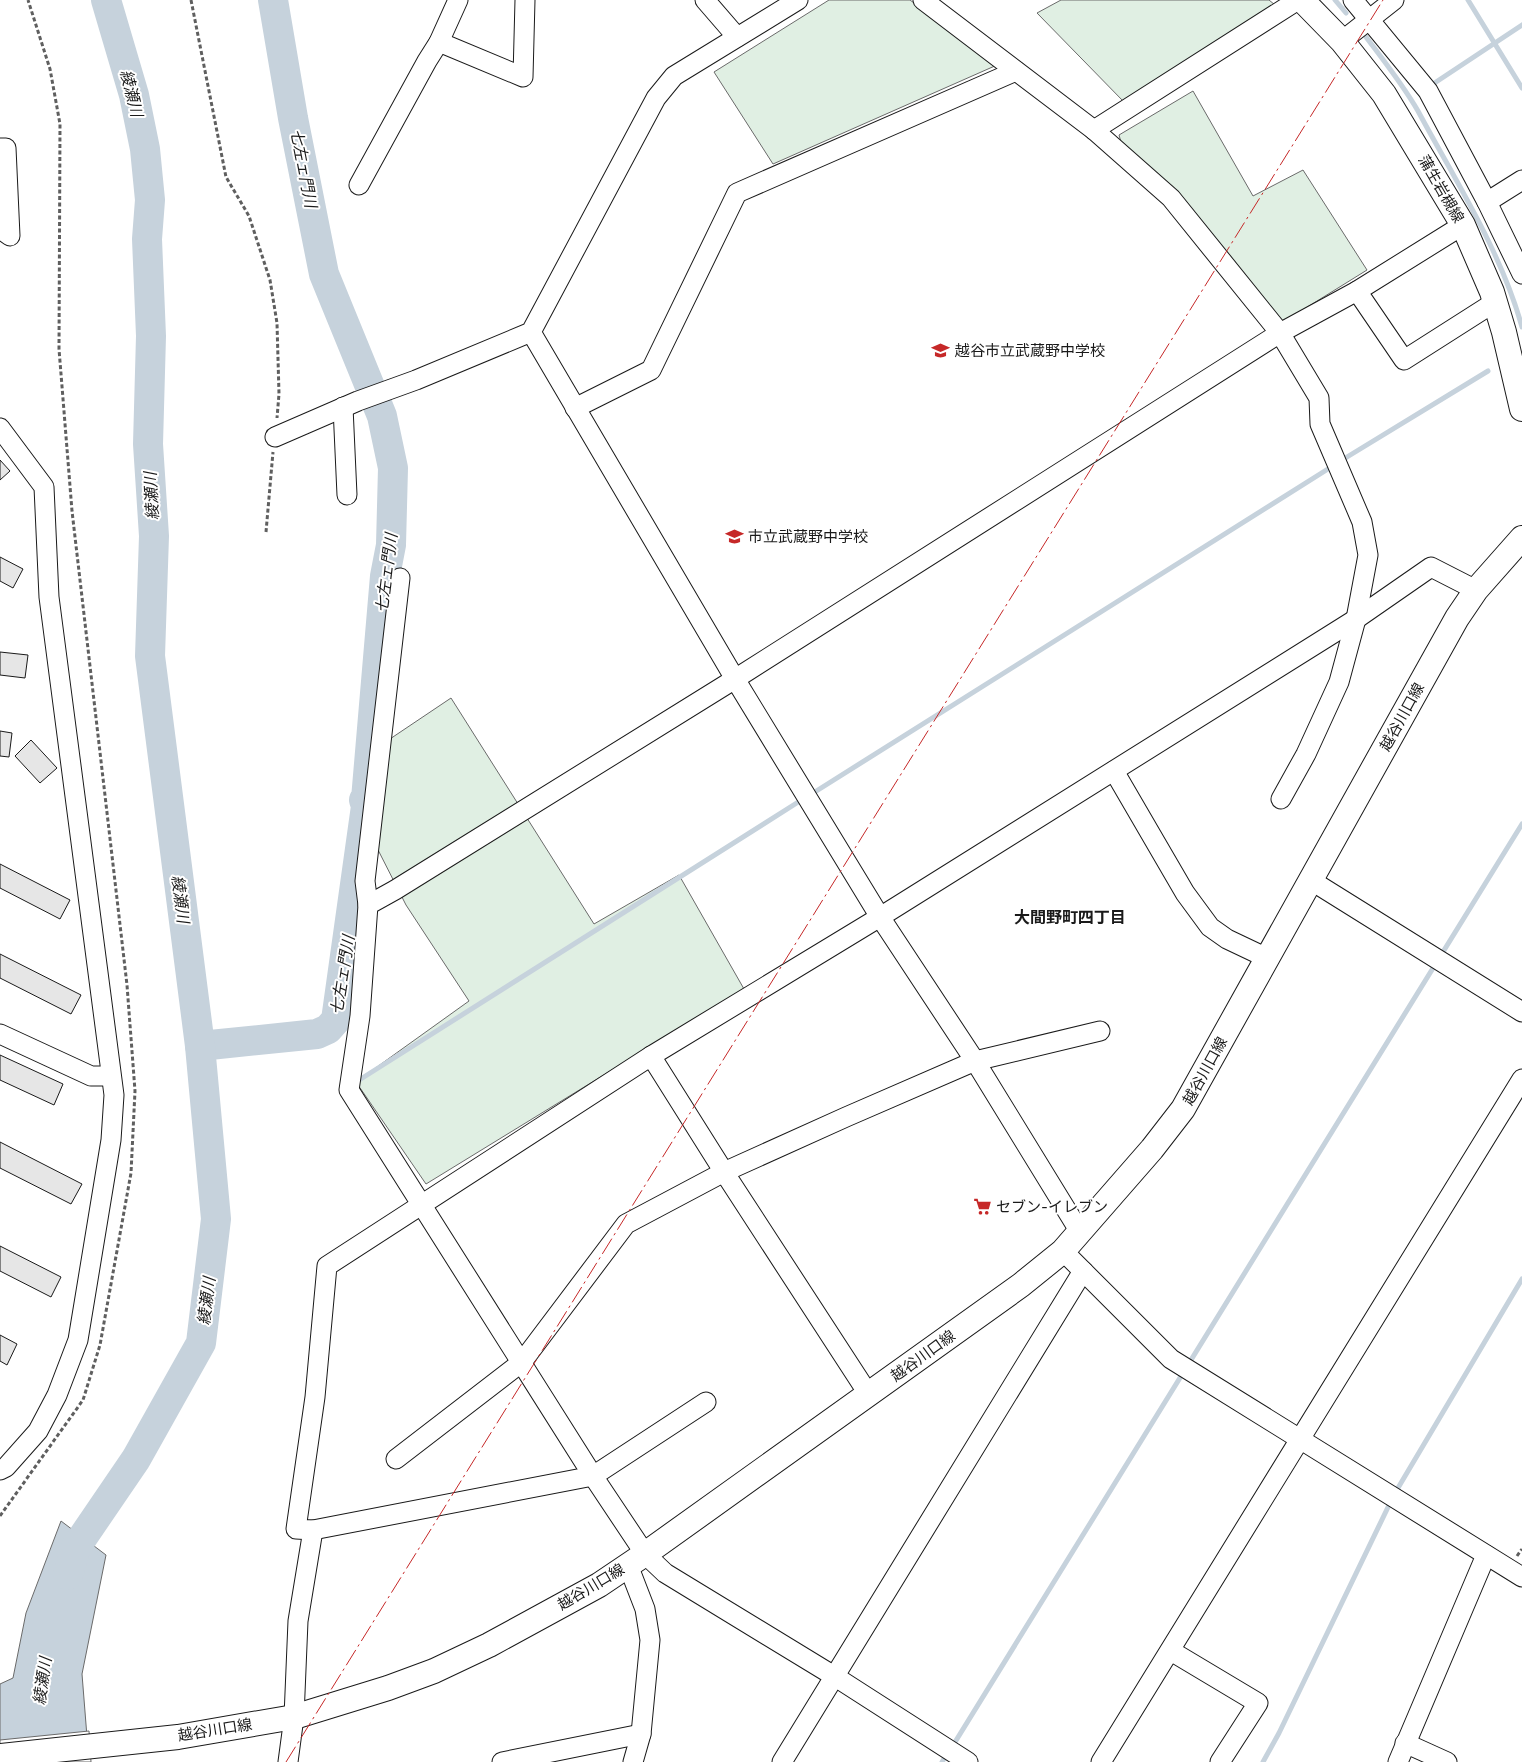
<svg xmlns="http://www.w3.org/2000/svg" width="1522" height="1762" font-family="'Libre Baskerville','Noto Sans JP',serif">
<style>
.green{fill:#e0efe3;stroke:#6a6a6a}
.water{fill:#c6d2dc;stroke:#6a6a6a}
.pier{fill:#fff;stroke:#6a6a6a}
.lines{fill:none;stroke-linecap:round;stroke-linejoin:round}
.stream{stroke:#c6d2dc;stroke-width:5}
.river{stroke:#c6d2dc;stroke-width:30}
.building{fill:#e6e6e6;stroke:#1a1a1a}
.minor-casing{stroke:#1a1a1a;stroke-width:21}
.major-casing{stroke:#1a1a1a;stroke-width:26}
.path{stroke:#5f5f5f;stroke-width:3;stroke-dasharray:4 2.5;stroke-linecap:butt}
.minor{stroke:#fff;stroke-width:19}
.major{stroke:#fff;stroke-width:24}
.power{stroke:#c62828;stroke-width:1;stroke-dasharray:18 4 2.5 4;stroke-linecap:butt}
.labels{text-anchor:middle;stroke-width:4;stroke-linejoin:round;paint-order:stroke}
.street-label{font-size:15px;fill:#1a1a1a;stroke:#fff}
.poi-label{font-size:15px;fill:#1a1a1a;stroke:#fff;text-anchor:start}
.water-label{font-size:16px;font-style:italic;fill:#1a1a1a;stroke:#fff}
.neighbourhood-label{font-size:16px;font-weight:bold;fill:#1a1a1a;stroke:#fff}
</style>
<rect width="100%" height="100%" fill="#fff"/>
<!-- green -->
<g class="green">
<polygon points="829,0 910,0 997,65 773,164 714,72"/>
<polygon points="1061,0 1269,0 1275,5 1124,102 1037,13"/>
<polygon points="1193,91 1253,196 1303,170 1367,270 1280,324 1123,149 1119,135"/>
<polygon points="451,698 594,924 679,875 744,989 426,1184 356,1082 469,1001 406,905 373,840 381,745"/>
</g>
<!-- water -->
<polygon class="water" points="61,1521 106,1555 82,1674 89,1762 0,1762 0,1684 13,1678 26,1613"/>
<!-- pier -->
<polygon class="pier" points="89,1731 91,1762 0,1762 0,1740"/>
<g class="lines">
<!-- stream -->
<g class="stream">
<polyline points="1335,0 1346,13"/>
<polyline points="1468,0 1522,88"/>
<path d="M1366,37C1384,61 1403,85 1418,111C1455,180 1501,251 1522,327"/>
<polyline points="1430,86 1522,25"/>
<polyline points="810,795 1347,457 1488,371"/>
<polyline points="356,1082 803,799"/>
<polyline points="1395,1493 1522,1279"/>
<polyline points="952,1747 1522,824"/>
<polyline points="942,1762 947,1754"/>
<polyline points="1263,1762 1279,1733 1391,1501"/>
</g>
<!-- river -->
<g class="river">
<polyline points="200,1046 317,1034 328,1029 336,1020 366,806 364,800 366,799 385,576 391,545 393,468 382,416 324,274 293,118 273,0"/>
<polyline points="68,1575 76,1547 136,1459 201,1343 216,1219 200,1046 150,656 154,536 148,444 151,336 147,239 150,200 145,149 134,95 106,0"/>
</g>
</g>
<!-- building -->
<g class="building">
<polygon points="0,460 10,471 0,480"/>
<polygon points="0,557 23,569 13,588 0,581"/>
<polygon points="0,652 28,655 25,678 0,675"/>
<polygon points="0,731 12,733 9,757 0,756"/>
<polygon points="31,740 57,768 40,783 15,756"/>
<polygon points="0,864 70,900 60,919 0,888"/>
<polygon points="0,954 81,995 71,1014 0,978"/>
<polygon points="0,1055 63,1084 54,1105 0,1080"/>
<polygon points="0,1142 82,1184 71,1204 0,1168"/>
<polygon points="0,1246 61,1277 51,1297 0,1271"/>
<polygon points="0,1335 17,1344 7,1365 0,1361"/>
</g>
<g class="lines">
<defs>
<g id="minor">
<polyline points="705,0 737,37"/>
<polyline points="923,0 1094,130 1171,198 1280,333 1319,398 1320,424 1362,522 1368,555 1356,619 1339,682 1306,754 1281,799"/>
<polyline points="1353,0 1428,91 1487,202 1522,274"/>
<polyline points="1342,41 1394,0"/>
<polyline points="439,42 523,77 525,0"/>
<polyline points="1094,130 1298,0"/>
<polyline points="0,148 6,148 10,236 0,229"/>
<polyline points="359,185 427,61 439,42 458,0"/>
<polyline points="1487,202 1522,180"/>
<polyline points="1357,291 1404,360 1495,302"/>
<polyline points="531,332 735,679 880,917 975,1061 1080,1232"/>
<polyline points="343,407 347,495"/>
<polyline points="575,408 651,370 737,193 1016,71"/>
<polyline points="0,428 44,487 49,597 114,1095 111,1140 78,1340 57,1395 38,1431 6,1467 0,1470"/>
<polyline points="275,437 358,401 416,380 531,332 656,98 674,76 798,0"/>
<polyline points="1114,771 1185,893 1210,927 1227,939 1267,958"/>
<polyline points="1312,881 1522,1012"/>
<polyline points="368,905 365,881 400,578"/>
<polyline points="0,1034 91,1076 110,1076"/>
<polyline points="651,1056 724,1172 869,1395"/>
<polyline points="1063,1251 1171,1359 1522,1577"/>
<polyline points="706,1402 593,1476 313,1530 296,1529 315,1397 327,1266 651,1056 880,917 1356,619 1431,567 1476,590"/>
<polyline points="396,1459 522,1362 626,1224 724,1172 846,1117 975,1061 1100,1031"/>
<polyline points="628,1565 645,1609 650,1640 641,1734 633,1762"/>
<polyline points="1171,1651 1258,1703 1220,1762"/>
<polyline points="1405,1743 1447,1762"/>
<polyline points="288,1762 294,1717 298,1621 313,1530"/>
<polyline points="502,1762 641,1734"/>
<polyline points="782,1762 1083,1271"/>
<polyline points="968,1762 834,1676 665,1573 645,1554 593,1476 349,1090 360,1016 368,905 395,890 735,679 1280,333 1357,291 1463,225"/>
<polyline points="1101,1762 1522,1079"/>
<polyline points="1398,1762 1486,1555"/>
</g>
<g id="major">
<polyline points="1302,0 1342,41 1384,94 1463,225 1492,292 1504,332 1522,409"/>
<polyline points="0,1756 178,1737 294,1717 388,1688 434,1671 489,1645 599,1585 645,1554 1021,1285 1063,1251 1152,1149 1183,1109 1457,618 1476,590 1522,538"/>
</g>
</defs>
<!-- minor casing -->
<use href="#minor" class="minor-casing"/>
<!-- major casing -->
<use href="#major" class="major-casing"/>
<!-- path -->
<g class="path">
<polyline points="191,0 226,177 249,216 270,280 277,323 279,394 277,418"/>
<polyline points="266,532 273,452"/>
<polyline points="0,1516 83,1400 100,1345 131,1173 135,1091 127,985 72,511 59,349 60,124 50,69 28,0"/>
<polyline points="1517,1556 1522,1549"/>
</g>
<!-- minor -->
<use href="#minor" class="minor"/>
<!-- major -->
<use href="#major" class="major"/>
<!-- power -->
<polyline class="power" points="286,1762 1383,0"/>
</g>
<!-- icons -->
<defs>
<symbol id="school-bare" viewBox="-9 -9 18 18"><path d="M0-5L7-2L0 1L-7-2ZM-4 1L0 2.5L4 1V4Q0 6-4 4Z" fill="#c62828" stroke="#fff" stroke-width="2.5" paint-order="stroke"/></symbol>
<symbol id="supermarket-bare" viewBox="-9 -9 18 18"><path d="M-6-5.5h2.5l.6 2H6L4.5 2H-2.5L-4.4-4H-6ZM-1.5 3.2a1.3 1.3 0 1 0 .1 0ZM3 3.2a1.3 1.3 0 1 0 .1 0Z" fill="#c62828" stroke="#fff" stroke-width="2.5" paint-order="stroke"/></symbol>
</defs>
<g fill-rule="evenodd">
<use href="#school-bare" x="928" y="338" width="25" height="25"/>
<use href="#school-bare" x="722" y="524" width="25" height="25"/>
<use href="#supermarket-bare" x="970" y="1194" width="25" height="25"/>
</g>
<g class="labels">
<!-- street labels -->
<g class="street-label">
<text transform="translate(1441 189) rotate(60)" y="5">蒲生岩槻線</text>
<text transform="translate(1402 717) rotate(-61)" y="5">越谷川口線</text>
<text transform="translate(1205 1071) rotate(-61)" y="5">越谷川口線</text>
<text transform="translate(923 1356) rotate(-36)" y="5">越谷川口線</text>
<text transform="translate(591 1587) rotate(-31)" y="5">越谷川口線</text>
<text transform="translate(215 1730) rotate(-9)" y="5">越谷川口線</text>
</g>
<!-- poi labels -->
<g class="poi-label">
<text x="955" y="356">越谷市立武蔵野中学校</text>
<text x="748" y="542">市立武蔵野中学校</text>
<text x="996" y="1212">セブン-イレブン</text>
</g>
<!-- water labels -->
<g class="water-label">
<text transform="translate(132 93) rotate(76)" y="6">綾瀬川</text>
<text transform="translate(304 168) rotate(79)" y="6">七左ェ門川</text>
<text transform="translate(151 496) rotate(-93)" y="6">綾瀬川</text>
<text transform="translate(386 573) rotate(-83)" y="6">七左ェ門川</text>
<text transform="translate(181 899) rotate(83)" y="6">綾瀬川</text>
<text transform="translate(342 975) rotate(-81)" y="6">七左ェ門川</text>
<text transform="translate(206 1301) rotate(-83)" y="6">綾瀬川</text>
<text transform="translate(42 1681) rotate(-82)" y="6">綾瀬川</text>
</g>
<!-- neighbourhood labels -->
<g class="neighbourhood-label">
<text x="1070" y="923">大間野町四丁目</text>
</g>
</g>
</svg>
